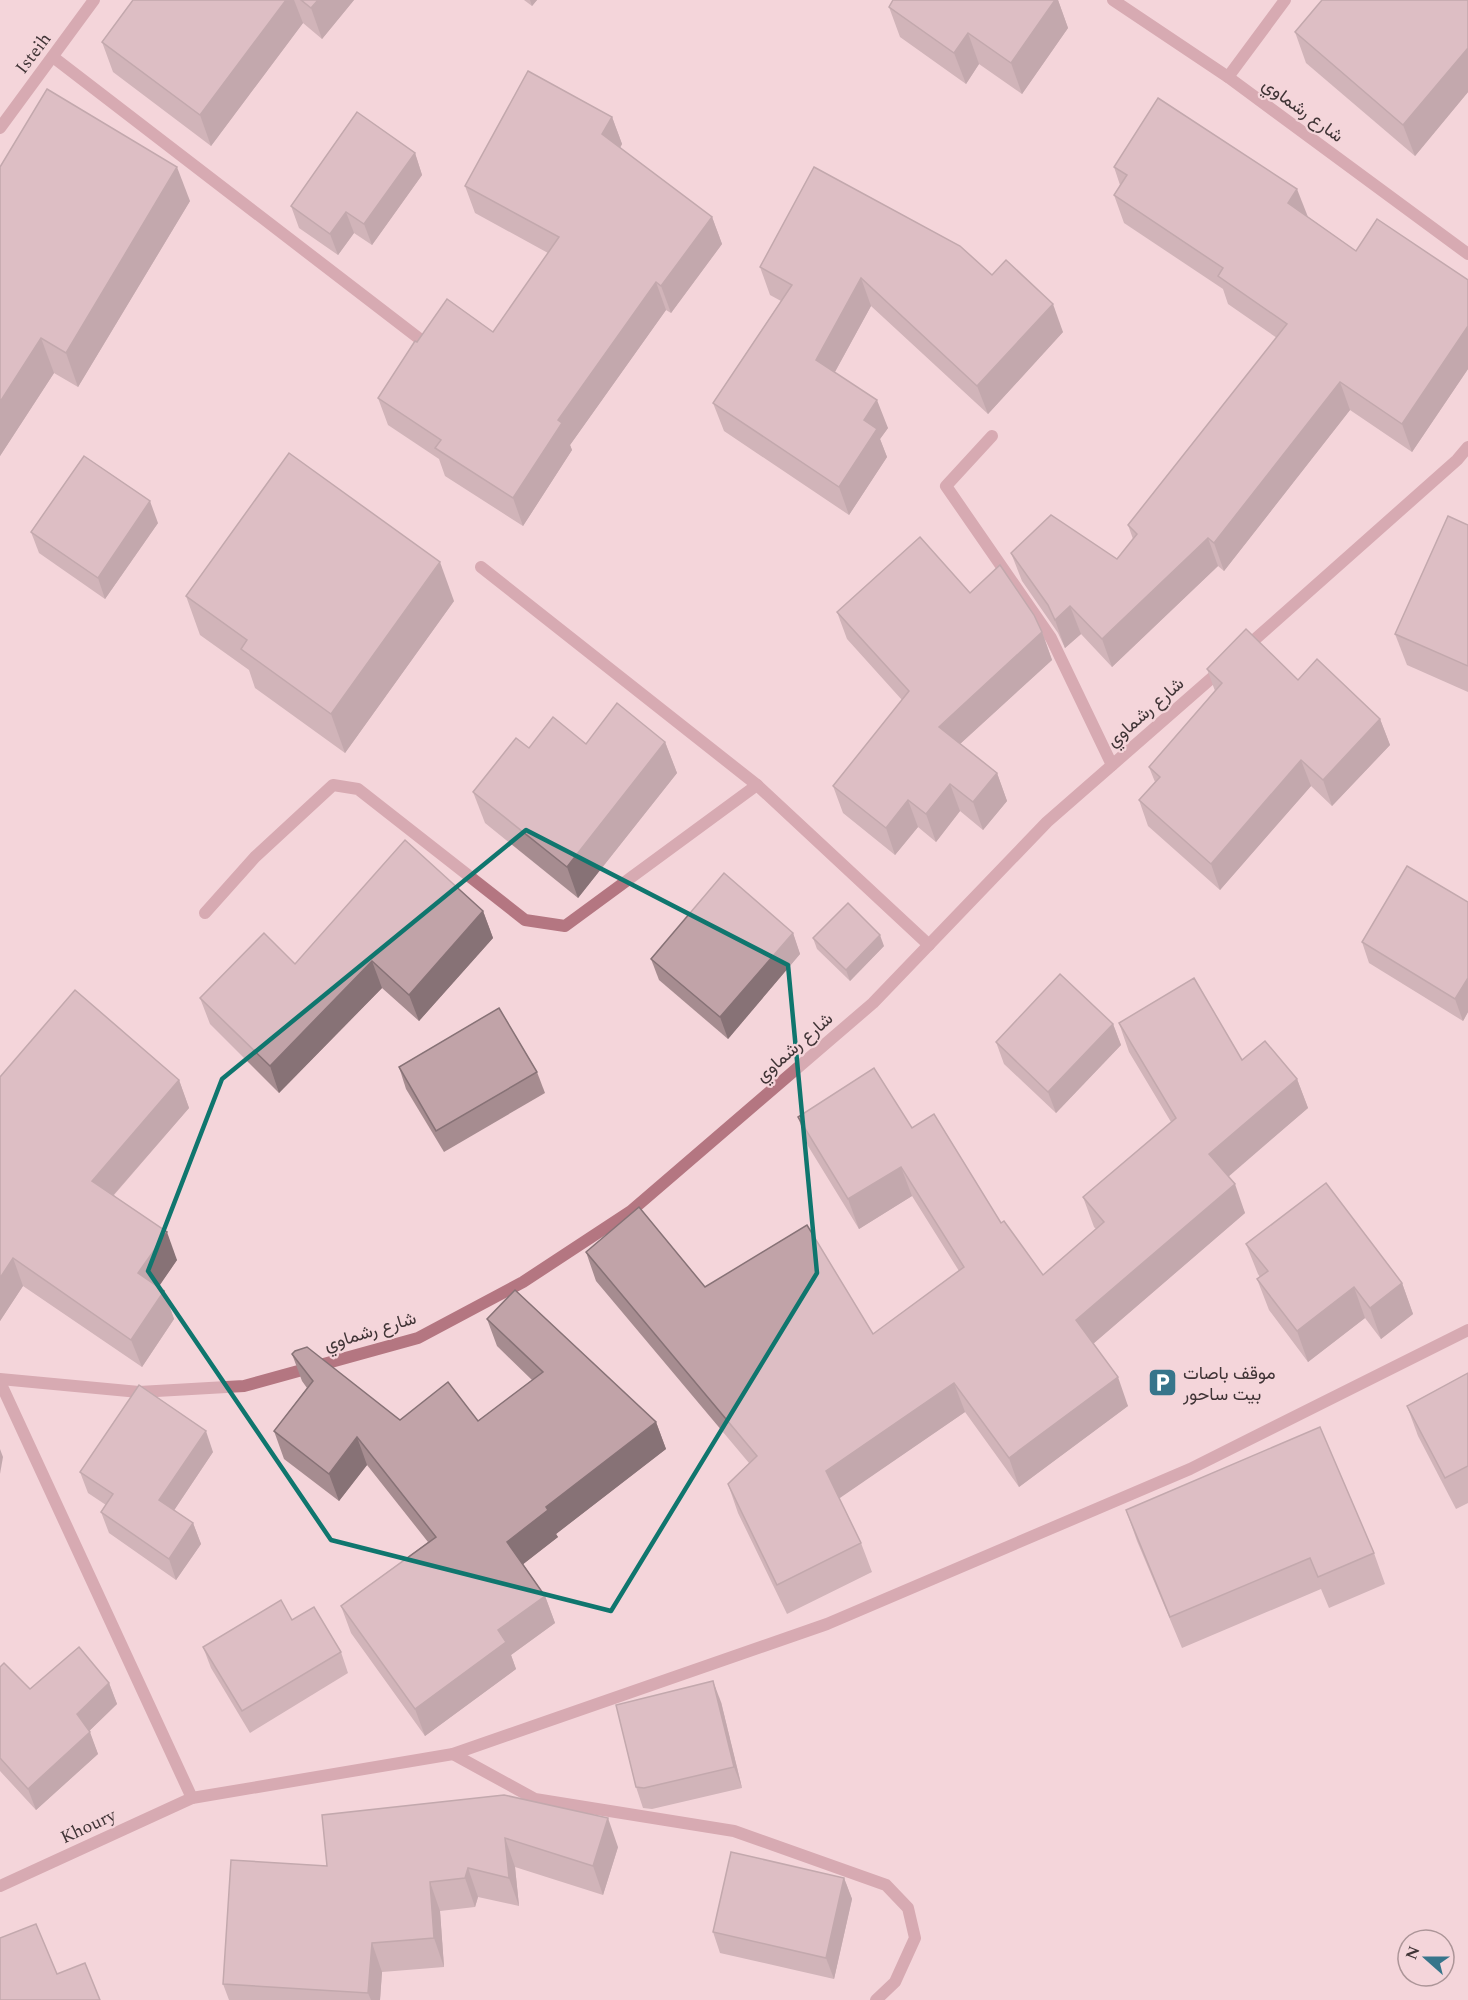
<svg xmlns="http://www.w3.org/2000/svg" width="1468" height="2000" font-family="Spectral,Vazirmatn,serif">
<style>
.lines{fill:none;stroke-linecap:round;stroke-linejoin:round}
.minor{stroke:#b47681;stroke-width:12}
.tertiary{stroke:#b47681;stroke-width:12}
.wall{fill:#a68c90}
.shaded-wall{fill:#877276}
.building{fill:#c1a3a8;stroke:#877276;stroke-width:1.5}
.marked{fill:none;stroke:#0f766e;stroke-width:4.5;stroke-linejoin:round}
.labels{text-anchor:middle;stroke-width:4.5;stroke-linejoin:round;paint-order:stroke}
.street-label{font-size:18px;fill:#403436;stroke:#f4d5da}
.poi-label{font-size:18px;fill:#403436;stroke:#f4d5da;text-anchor:start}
</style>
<rect width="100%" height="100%" fill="#f4d5da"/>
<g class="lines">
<!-- minor -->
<g class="minor">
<polyline points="1113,0 1228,77 1468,254"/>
<polyline points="53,57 425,343"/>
<polyline points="1228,77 1285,0"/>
<polyline points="992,436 946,486 1051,638 1112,765"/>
<polyline points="481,567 757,785 929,945"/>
<polyline points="1244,649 1457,460 1468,447"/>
<polyline points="205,913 255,857 333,785 358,789 525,920 565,926 757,785"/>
<polyline points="0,1379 139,1392 244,1386 418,1338 523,1282 631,1211 873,1003 1047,822 1222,669"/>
<polyline points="0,1382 192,1798"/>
<polyline points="453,1754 535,1799 734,1831 886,1885 908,1908 915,1938 895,1982 876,2000"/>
<polyline points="0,1886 192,1798 453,1754 827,1624 1190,1469 1468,1330"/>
</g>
<!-- tertiary -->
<polyline class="tertiary" points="0,128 94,0"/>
</g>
<!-- wall -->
<g class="wall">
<polygon points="133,0 354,0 322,39 303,23 211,146 113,72 102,42"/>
<polygon points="524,0 537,0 532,6"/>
<polygon points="893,0 1058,0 1068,28 1022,94 979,64 966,84 900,37 889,7"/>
<polygon points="1468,0 1468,92 1415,156 1306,63 1295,32"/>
<polygon points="612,117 622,144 620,148 712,217 722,244 671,313 666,310 570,445 572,450 523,526 445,476 439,459 388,425 378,398 417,342 493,332 548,253 475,213 465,186"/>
<polygon points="415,153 422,175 372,245 354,233 338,255 299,228 291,206"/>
<polygon points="0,167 190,201 78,387 54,373 0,456"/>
<polygon points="1114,167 1308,217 1356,251 1468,280 1468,369 1412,452 1350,410 1224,571 1218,566 1112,667 1081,634 1065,648 1058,633 1022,581 1011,553 1117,559 1133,539 1128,525 1277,338 1228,304 1223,289 1124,223 1114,195 1120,185"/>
<polygon points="760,267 992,275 1063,332 988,414 871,306 835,372 888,428 880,439 887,457 849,515 724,431 713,403 781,301 770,295"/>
<polygon points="158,523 105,599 39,553 31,532"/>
<polygon points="1468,525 1468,692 1407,665 1395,634"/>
<polygon points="970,593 1042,632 1052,660 960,744 997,773 1007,801 983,830 960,811 936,842 918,827 895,855 843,813 833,786 902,700 847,639 837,612"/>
<polygon points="186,596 454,601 345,753 255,688 249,670 200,635"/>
<polygon points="1207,669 1298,680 1380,719 1390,745 1332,806 1311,786 1220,890 1148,826 1139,800 1155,782 1149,767 1215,691"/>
<polygon points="665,742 677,773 578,898 485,823 473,792 529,748 586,744"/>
<polygon points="1468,902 1468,1012 1463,1021 1369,963 1362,942"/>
<polygon points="483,911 493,938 419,1021 382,988 279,1093 210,1024 200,998"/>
<polygon points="793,933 800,954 728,1039 659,980 651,959"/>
<polygon points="813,938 884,946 850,981 817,949"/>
<polygon points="1119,1023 1242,1060 1297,1079 1308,1108 1228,1176 1245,1213 1093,1344 1128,1406 1019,1487 965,1412 839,1498 861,1543 872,1572 787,1614 738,1513 728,1484 749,1463 596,1281 586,1252 705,1287 873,1334 959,1271 912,1196 859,1229 808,1146 798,1117 912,1128 1001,1223 1043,1275 1096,1229 1094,1227 1083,1197 1171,1122 1129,1052"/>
<polygon points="1113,1024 1121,1045 1056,1113 1004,1064 996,1042"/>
<polygon points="399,1067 537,1072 545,1093 444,1152 406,1089"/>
<polygon points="0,1077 179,1080 189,1108 114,1195 177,1260 158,1287 164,1291 174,1319 142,1367 23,1286 0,1321"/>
<polygon points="1246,1244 1402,1283 1413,1314 1381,1339 1365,1318 1308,1362 1269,1310 1257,1279 1260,1277 1258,1274"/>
<polygon points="487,1319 656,1422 666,1449 556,1534 558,1537 523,1564 545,1596 555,1623 511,1655 516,1669 425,1736 351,1633 341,1606 428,1542 367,1465 339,1501 284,1459 274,1431 307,1388 302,1381 292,1354 400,1420 478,1421 532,1380 497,1346"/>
<polygon points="1468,1373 1468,1503 1456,1509 1418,1436 1407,1406"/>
<polygon points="213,1452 174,1510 193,1523 201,1544 176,1580 109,1533 101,1512 106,1505 88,1493 80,1472"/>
<polygon points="1126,1510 1374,1553 1385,1584 1329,1608 1321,1589 1182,1648 1137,1541"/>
<polygon points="292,1620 341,1652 348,1673 250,1733 211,1668 203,1647"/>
<polygon points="0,1667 30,1689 109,1683 117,1704 89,1731 98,1754 36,1810 0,1771"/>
<polygon points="721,1702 742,1788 652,1809 643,1808 636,1787"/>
<polygon points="322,1815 618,1847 603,1895 515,1867 519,1906 478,1897 475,1907 440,1911 444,1967 382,1972 380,2000 229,2000 223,1984 327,1866"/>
<polygon points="844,1878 852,1899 834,1979 720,1953 713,1932"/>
</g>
<!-- shaded-wall -->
<g class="shaded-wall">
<polygon points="286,0 294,0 303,23 211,146 200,115"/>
<polygon points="318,0 354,0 322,39 311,8"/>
<polygon points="530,0 537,0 532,6"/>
<polygon points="1055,0 1058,0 1068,28 1022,94 1011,63"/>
<polygon points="968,33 979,64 966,84 954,53"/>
<polygon points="1468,48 1468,92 1415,156 1403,125"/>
<polygon points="612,117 622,144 612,162 602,134"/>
<polygon points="415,153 422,175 372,245 364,224"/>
<polygon points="177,167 190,201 78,387 66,353"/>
<polygon points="1297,189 1308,217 1288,203"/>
<polygon points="346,212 354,233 338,255 330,234"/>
<polygon points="712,217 722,244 671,313 661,286"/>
<polygon points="861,278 871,306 826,388 816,360"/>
<polygon points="656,282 666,310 570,445 572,450 523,526 513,498 558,420"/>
<polygon points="1053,304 1063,332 988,414 977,386"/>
<polygon points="1468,326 1468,369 1412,452 1402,424"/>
<polygon points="41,338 54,373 0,456 0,402"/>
<polygon points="1340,382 1350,410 1224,571 1214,543"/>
<polygon points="877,400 888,428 880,439 887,457 849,515 839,487 864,420"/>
<polygon points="150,501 158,523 105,599 98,578"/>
<polygon points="1208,538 1218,566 1112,667 1102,639"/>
<polygon points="440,562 454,601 345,753 331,714"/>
<polygon points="1070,606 1081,634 1065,648 1055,620"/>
<polygon points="1042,632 1052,660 949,754 939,727"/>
<polygon points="1380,719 1390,745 1332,806 1323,780"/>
<polygon points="665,742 677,773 578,898 567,867"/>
<polygon points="1301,760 1311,786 1220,890 1211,864"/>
<polygon points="997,773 1007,801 983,830 973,802"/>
<polygon points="950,784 960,811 936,842 926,814"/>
<polygon points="908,800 918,827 895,855 886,828"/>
<polygon points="483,911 493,938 419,1021 409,995"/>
<polygon points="793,933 800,954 728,1039 720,1017"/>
<polygon points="880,935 884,946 850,981 846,970"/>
<polygon points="372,961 382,988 279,1093 270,1066"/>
<polygon points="1468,978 1468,1012 1463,1021 1455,999"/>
<polygon points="1113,1024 1121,1045 1056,1113 1048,1092"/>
<polygon points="1297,1079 1308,1108 1220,1184 1209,1154"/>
<polygon points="179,1080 189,1108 102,1208 92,1181"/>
<polygon points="901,1167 912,1196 859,1229 848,1199"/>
<polygon points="1235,1184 1245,1213 1087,1349 1076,1320"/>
<polygon points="167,1232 177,1260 149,1301 138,1273"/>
<polygon points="13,1258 23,1286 0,1321 0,1278"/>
<polygon points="1402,1283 1413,1314 1381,1339 1370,1308"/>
<polygon points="1354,1287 1365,1318 1308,1362 1297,1331"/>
<polygon points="164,1291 174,1319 142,1367 131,1340"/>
<polygon points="1118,1377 1128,1406 1019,1487 1009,1458"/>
<polygon points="954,1383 965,1412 837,1500 826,1471"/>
<polygon points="656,1422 666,1449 556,1534 558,1537 517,1569 507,1542 546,1507"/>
<polygon points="206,1431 213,1452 167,1521 159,1500"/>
<polygon points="357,1437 367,1465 339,1501 329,1474"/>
<polygon points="0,1449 3,1457 0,1474"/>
<polygon points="193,1523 201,1544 176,1580 169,1559"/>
<polygon points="545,1596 555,1623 511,1655 516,1669 425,1736 415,1709 498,1630"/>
<polygon points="713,1681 721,1702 742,1788 734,1767"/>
<polygon points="109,1683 117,1704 84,1736 77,1714"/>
<polygon points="90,1732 98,1754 36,1810 28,1789"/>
<polygon points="608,1818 618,1847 603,1895 593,1866"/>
<polygon points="505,1838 515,1867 519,1906 509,1878"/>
<polygon points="468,1868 478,1897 475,1907 465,1878"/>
<polygon points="844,1878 852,1899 834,1979 826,1958"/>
<polygon points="430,1882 440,1911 444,1967 434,1938"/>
<polygon points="372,1943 382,1972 380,2000 371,2000 368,1993"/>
</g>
<!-- building -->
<g class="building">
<polygon points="133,0 286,0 200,115 102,42"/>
<polygon points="301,0 318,0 311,8"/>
<polygon points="893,0 1055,0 1011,63 968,33 954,53 889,7"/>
<polygon points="1322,0 1468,0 1468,48 1403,125 1295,32"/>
<polygon points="528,71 612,117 602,134 712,217 661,286 656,282 558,420 562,423 513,498 435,448 441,440 378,398 415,341 417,342 447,299 493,332 559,237 465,186"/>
<polygon points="47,89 177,167 66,353 41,338 0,402 0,167"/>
<polygon points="1158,98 1297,189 1288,203 1356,251 1377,219 1468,280 1468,326 1402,424 1340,382 1214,543 1208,538 1102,639 1070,606 1055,620 1048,605 1011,553 1051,515 1117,559 1137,534 1128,525 1287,324 1218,276 1223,268 1114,195 1127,175 1114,167"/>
<polygon points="357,112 415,153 364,224 346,212 330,234 291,206"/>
<polygon points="814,167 960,246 992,275 1006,260 1053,304 977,386 861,278 816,360 877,400 864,420 877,429 839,487 713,403 792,285 760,267"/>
<polygon points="289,453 440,562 331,714 241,649 247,640 186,596"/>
<polygon points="84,456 150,501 98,578 31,532"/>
<polygon points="1448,516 1468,525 1468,666 1395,634"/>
<polygon points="920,537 970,593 1000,565 1034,615 1042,632 939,727 997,773 973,802 950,784 926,814 908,800 886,828 833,786 909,691 837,612"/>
<polygon points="1246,629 1298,680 1317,659 1380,719 1323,780 1301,760 1211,864 1139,800 1160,777 1149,767 1222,683 1207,669"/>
<polygon points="617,703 665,742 567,867 473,792 516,738 529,748 553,717 586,744"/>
<polygon points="405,840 483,911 409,995 372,961 270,1066 200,998 264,933 295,964"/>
<polygon points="1407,866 1468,902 1468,978 1455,999 1362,942"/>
<polygon points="724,873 793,933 720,1017 651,959"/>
<polygon points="848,903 880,935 846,970 813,938"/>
<polygon points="1060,974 1113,1024 1048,1092 996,1042"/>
<polygon points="1194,978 1242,1060 1265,1041 1297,1079 1209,1154 1235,1184 1076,1320 1118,1377 1009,1458 954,1383 826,1471 861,1543 777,1585 728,1484 757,1456 586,1252 639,1207 705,1287 807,1225 873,1334 964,1267 901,1167 848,1199 798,1117 874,1068 912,1128 934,1114 1001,1223 1004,1221 1043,1275 1104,1222 1083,1197 1176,1118 1119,1023"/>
<polygon points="75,990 179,1080 92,1181 167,1232 138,1273 164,1291 131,1340 13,1258 0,1278 0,1077"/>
<polygon points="499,1008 537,1072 436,1131 399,1067"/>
<polygon points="1326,1183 1402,1283 1370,1308 1354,1287 1297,1331 1257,1279 1268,1271 1246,1244"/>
<polygon points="515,1290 656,1422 546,1507 548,1510 507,1542 545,1596 498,1630 506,1642 415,1709 341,1606 436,1537 357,1437 329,1474 274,1431 313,1381 292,1354 295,1351 307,1347 400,1420 448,1382 478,1421 543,1372 487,1319"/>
<polygon points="1468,1373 1468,1466 1445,1478 1407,1406"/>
<polygon points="139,1385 206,1431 159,1500 193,1523 169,1559 101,1512 113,1494 80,1472"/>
<polygon points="1320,1427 1374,1553 1318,1577 1310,1558 1170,1617 1126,1510"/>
<polygon points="281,1600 292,1620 314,1607 341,1652 242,1711 203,1647"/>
<polygon points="79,1647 109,1683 77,1714 90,1732 28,1789 0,1758 0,1667 4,1663 30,1689"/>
<polygon points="713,1681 734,1767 644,1788 636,1787 616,1705"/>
<polygon points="504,1795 608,1818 593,1866 505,1838 509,1878 468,1868 465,1878 430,1882 434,1938 372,1943 368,1993 223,1984 231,1860 327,1866 322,1815"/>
<polygon points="731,1852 844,1878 826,1958 713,1932"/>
<polygon points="36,1924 57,1974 85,1963 100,2000 0,2000 0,1938"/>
</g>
<!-- marked area -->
<path d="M0 0H1468V2000H0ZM526,830L788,965L817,1273L611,1611L331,1540L148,1271L222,1079Z" fill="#f4d5da" fill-opacity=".55" fill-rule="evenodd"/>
<path class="marked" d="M526,830L788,965L817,1273L611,1611L331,1540L148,1271L222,1079Z"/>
<!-- icons -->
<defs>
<symbol id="parking-square" viewBox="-11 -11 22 22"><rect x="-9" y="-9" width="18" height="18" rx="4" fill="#37758b" stroke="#f4d5da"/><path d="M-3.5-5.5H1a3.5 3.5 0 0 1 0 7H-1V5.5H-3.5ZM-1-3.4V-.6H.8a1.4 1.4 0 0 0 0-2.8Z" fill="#fff"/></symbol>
</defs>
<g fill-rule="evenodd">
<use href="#parking-square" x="1146" y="1366" width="33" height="33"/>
</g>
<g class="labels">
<!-- street labels -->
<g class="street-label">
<text transform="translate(33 53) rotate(-53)" y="6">Isteih</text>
<text transform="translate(1303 110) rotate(36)" y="6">شارع رشماوي</text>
<text transform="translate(1145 712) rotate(-41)" y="6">شارع رشماوي</text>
<text transform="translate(794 1047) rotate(-41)" y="6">شارع رشماوي</text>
<text transform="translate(370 1331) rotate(-17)" y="6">شارع رشماوي</text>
<text transform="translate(88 1826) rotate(-25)" y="6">Khoury</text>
</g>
<!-- poi labels -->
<g class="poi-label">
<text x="1183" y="1379">موقف باصات<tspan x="1183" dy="21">بيت ساحور</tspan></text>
</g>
</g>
<!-- north arrow -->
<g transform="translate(1426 1958) rotate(291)"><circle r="28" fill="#f4d5da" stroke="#ac9598" stroke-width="1.5"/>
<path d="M0-4.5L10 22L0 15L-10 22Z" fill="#37758b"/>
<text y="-9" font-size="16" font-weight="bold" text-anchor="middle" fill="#403436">N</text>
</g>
</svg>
